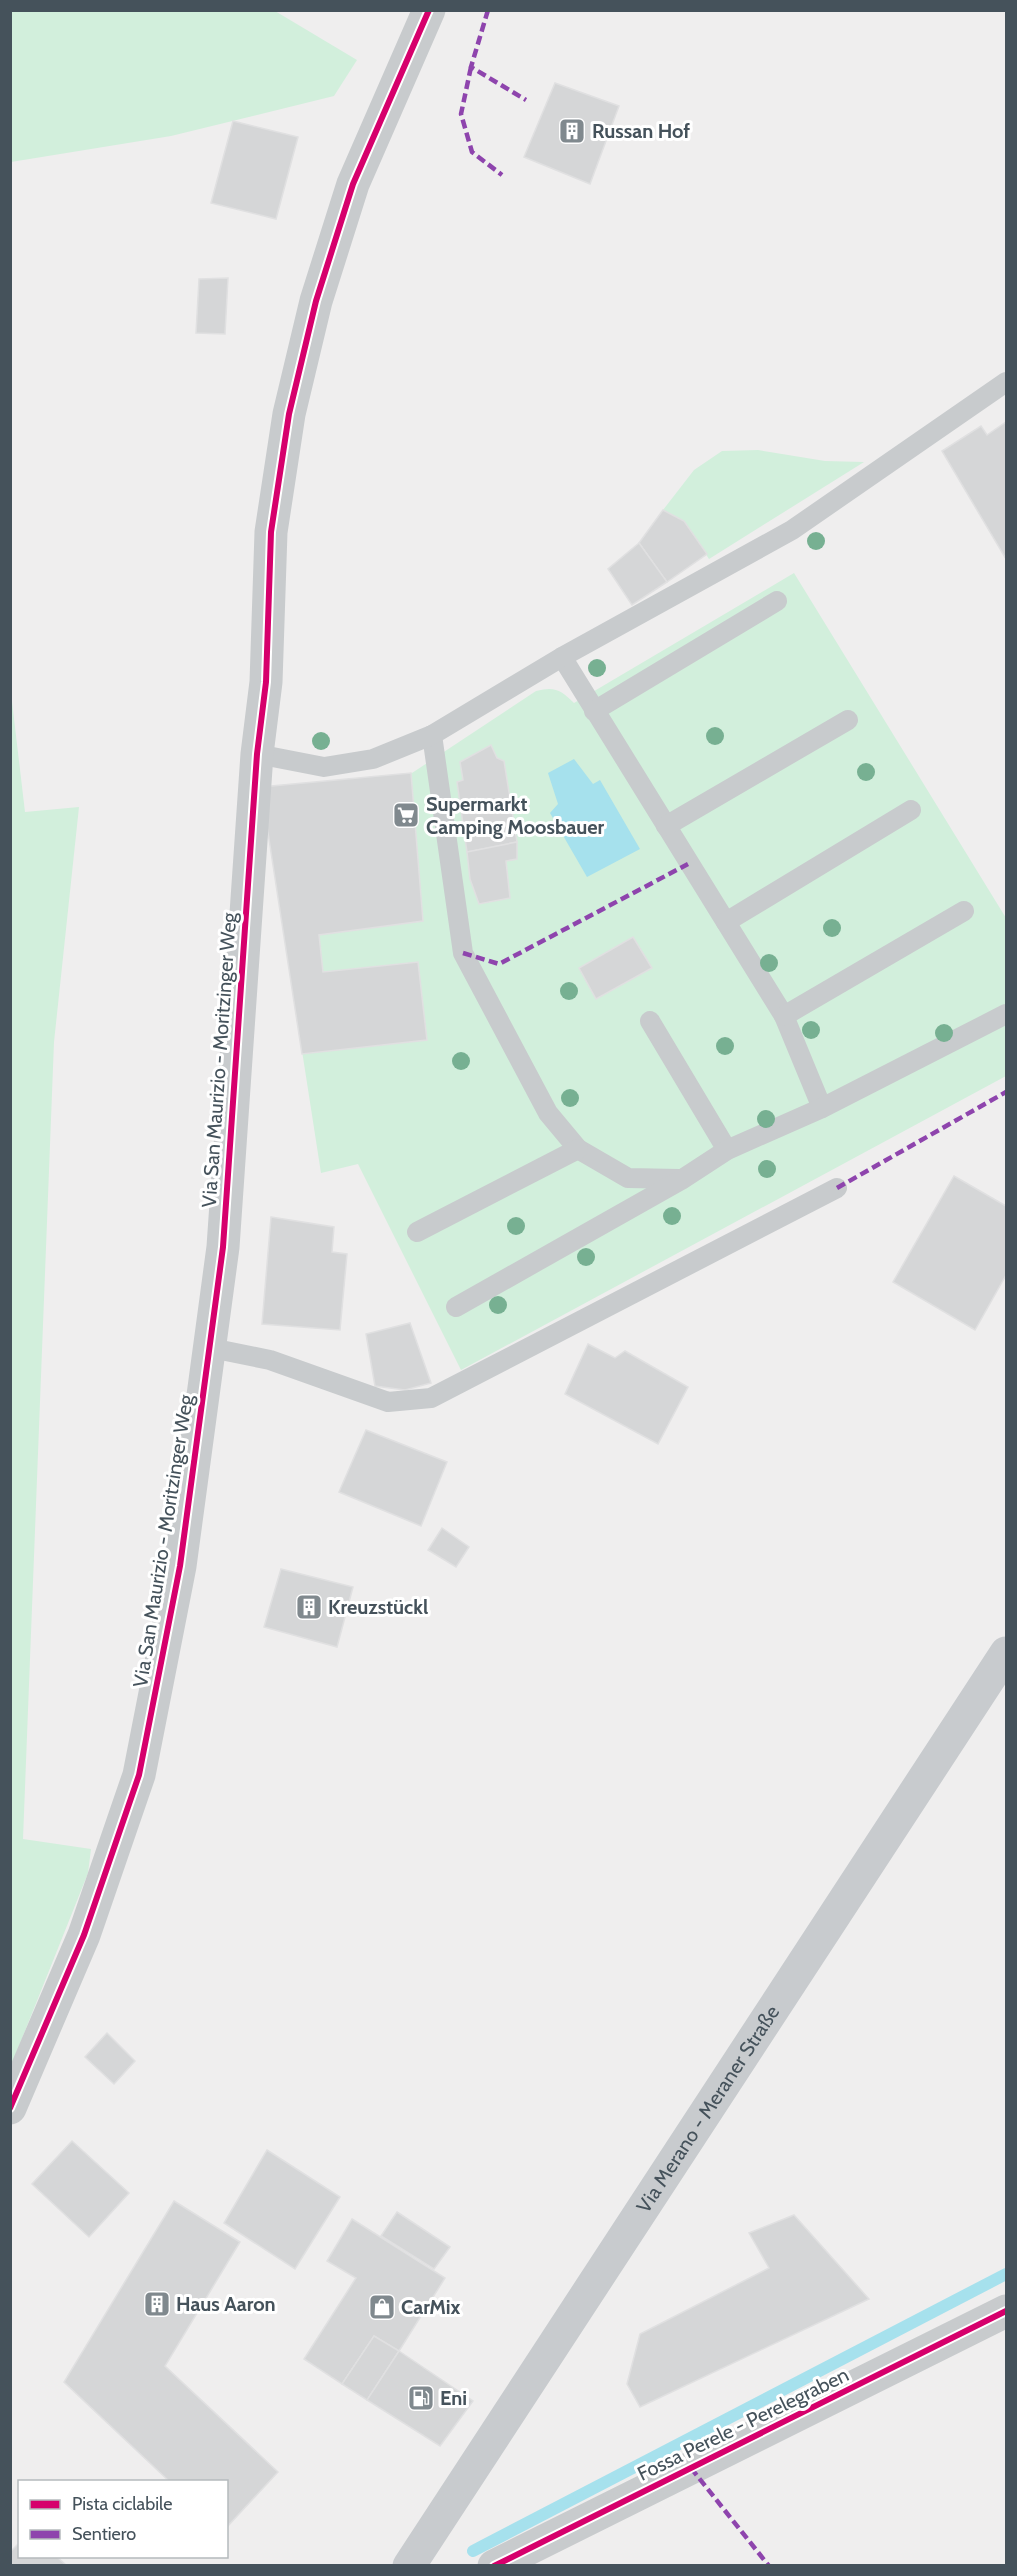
<svg xmlns="http://www.w3.org/2000/svg" width="1017" height="2576" font-family="Cabin,sans-serif">
<style>
.green{fill:#d2efdc}
.water{fill:#a6e1ed}
.lines{fill:none;stroke-linecap:round;stroke-linejoin:round}
.stream{stroke:#a6e1ed;stroke-width:12}
.building{fill:#d5d6d7;stroke:#e0e0e1;stroke-width:1.5}
.lane{stroke:#c8cbcd;stroke-width:20}
.street{stroke:#c8cbcd;stroke-width:33}
.secondary{stroke:#c8cbce;stroke-width:33}
.quiet{stroke:#8e44ad;stroke-width:4.5;stroke-dasharray:9 4.5;stroke-linecap:butt}
.cycleway-casing{stroke:#fff;stroke-width:10}
.cycleway{stroke:#d6006c;stroke-width:6}
.tree{fill:#77b092}
.labels{text-anchor:middle;stroke-width:6;stroke-linejoin:round;paint-order:stroke}
.poi-label{font-size:20px;font-weight:bold;fill:#45525b;stroke:#fff;text-anchor:start}
.street-label{font-size:20px;fill:#45525b;stroke:#fff}
</style>
<rect width="100%" height="100%" fill="#efeeee"/>
<!-- green -->
<g class="green">
<polygon points="11,10 275,11 357,60 334,96 171,136 11,162"/>
<polygon points="758,450 825,461 864,462 709,559 684,521 663,510 694,470 722,451"/>
<path d="M794,573L1006,918V1076L461,1370L358,1164L321,1173L261,787L412,773L536,691C555,686 561,690 574,703Z"/>
<polygon points="11,693 25,812 79,807 54,1042 23,1839 91,1849 88,1873 11,2066"/>
</g>
<!-- water -->
<polygon class="water" points="574,759 593,784 600,780 640,849 587,877 550,813 558,804 548,773"/>
<g class="lines">
<!-- stream -->
<polyline class="stream" points="473,2551 1006,2274"/>
</g>
<!-- building -->
<g class="building">
<polygon points="555,83 619,106 590,184 524,157"/>
<polygon points="233,121 298,137 276,219 211,203"/>
<polygon points="228,278 225,334 196,333 199,279"/>
<polygon points="1006,422 1006,559 942,451 981,426 987,435"/>
<polygon points="663,510 684,521 707,554 667,582 639,543"/>
<polygon points="639,543 667,582 632,605 608,569"/>
<polygon points="491,745 497,758 504,761 517,842 467,852 457,782 463,780 460,762"/>
<polygon points="411,773 423,921 319,935 323,972 418,962 427,1040 302,1054 261,787"/>
<polygon points="517,842 517,859 506,861 510,898 479,904 470,879 467,852"/>
<polygon points="633,937 652,968 596,999 579,968"/>
<polygon points="954,1176 1006,1206 1006,1275 975,1330 893,1282"/>
<polygon points="271,1217 334,1227 332,1252 347,1254 340,1330 262,1324"/>
<polygon points="410,1323 431,1383 405,1390 375,1386 366,1334"/>
<polygon points="588,1344 615,1358 625,1351 688,1387 658,1444 565,1394"/>
<polygon points="366,1430 447,1462 421,1526 339,1492"/>
<polygon points="442,1528 469,1547 456,1567 428,1550"/>
<polygon points="281,1569 353,1587 337,1647 264,1627"/>
<polygon points="107,2033 135,2061 114,2084 85,2057"/>
<polygon points="72,2141 129,2193 89,2237 32,2184"/>
<polygon points="267,2150 340,2197 295,2269 224,2223"/>
<polygon points="174,2201 240,2242 165,2366 278,2472 226,2528 226,2482 170,2482 64,2382"/>
<polygon points="397,2212 450,2247 434,2269 381,2236"/>
<polygon points="794,2215 869,2299 640,2407 627,2384 640,2334 769,2268 749,2233"/>
<polygon points="352,2219 445,2278 399,2351 374,2336 342,2384 304,2359 356,2278 327,2261"/>
<polygon points="374,2336 399,2351 367,2400 342,2384"/>
<polygon points="399,2351 473,2401 440,2446 367,2400"/>
<polygon points="20,2542 20,2556 56,2556 67,2566 10,2566 10,2552"/>
</g>
<g class="lines">
<!-- lane -->
<g class="lane">
<polyline points="562,657 784,1016 822,1108"/>
<polyline points="594,711 777,601"/>
<polyline points="432,735 463,953 548,1113 578,1149 628,1178 679,1179"/>
<polyline points="257,754 324,767 373,759 432,735 562,657 792,530 1006,382"/>
<polyline points="666,826 848,720"/>
<polyline points="726,922 911,810"/>
<polyline points="784,1016 964,911"/>
<polyline points="650,1021 727,1150"/>
<polyline points="417,1232 578,1149"/>
<polyline points="456,1307 681,1180 727,1150 822,1108 1006,1014"/>
<polyline points="211,1348 270,1360 388,1402 431,1398 837,1188"/>
</g>
<!-- street -->
<g class="street">
<polyline points="10,2108 84,1935 139,1775 180,1566 223,1247 257,754 266,682 271,532 289,414 316,301 353,184 429,10"/>
<polyline points="494,2566 1006,2311"/>
</g>
<!-- secondary -->
<path class="secondary" id="s1" d="M409,2566L1006,1653"/>
<!-- quiet -->
<g class="quiet">
<polyline points="488,10 471,67 526,100"/>
<polyline points="471,67 461,114 472,152 502,175"/>
<polyline points="463,953 499,964 688,864"/>
<polyline points="837,1188 1006,1092"/>
<polyline points="691,2468 769,2566"/>
</g>
<defs>
<g id="cycleway">
<polyline points="10,2108 84,1935 139,1775 180,1566 223,1247 257,754 266,682 271,532 289,414 316,301 353,184 429,10"/>
<polyline points="494,2566 1006,2311"/>
</g>
</defs>
<!-- cycleway casing -->
<use href="#cycleway" class="cycleway-casing"/>
<!-- cycleway -->
<use href="#cycleway" class="cycleway"/>
</g>
<!-- trees -->
<g class="tree">
<circle cx="816" cy="541" r="9"/>
<circle cx="597" cy="668" r="9"/>
<circle cx="715" cy="736" r="9"/>
<circle cx="321" cy="741" r="9"/>
<circle cx="866" cy="772" r="9"/>
<circle cx="832" cy="928" r="9"/>
<circle cx="769" cy="963" r="9"/>
<circle cx="569" cy="991" r="9"/>
<circle cx="811" cy="1030" r="9"/>
<circle cx="944" cy="1033" r="9"/>
<circle cx="725" cy="1046" r="9"/>
<circle cx="461" cy="1061" r="9"/>
<circle cx="570" cy="1098" r="9"/>
<circle cx="766" cy="1119" r="9"/>
<circle cx="767" cy="1169" r="9"/>
<circle cx="672" cy="1216" r="9"/>
<circle cx="516" cy="1226" r="9"/>
<circle cx="586" cy="1257" r="9"/>
<circle cx="498" cy="1305" r="9"/>
</g>
<!-- icons -->
<defs>
<symbol id="building-square" viewBox="-11 -11 22 22"><rect x="-9" y="-9" width="18" height="18" rx="4" fill="#80898e" stroke="#fff"/><path d="M-4-6H4V6H1V3H-1V6H-4ZM-2.5-4.3h1.7v1.8h-1.7ZM.8-4.3h1.7v1.8H.8ZM-2.5-1h1.7V.8h-1.7ZM.8-1h1.7V.8H.8Z" fill="#fff"/></symbol>
<symbol id="supermarket-square" viewBox="-11 -11 22 22"><rect x="-9" y="-9" width="18" height="18" rx="4" fill="#80898e" stroke="#fff"/><path d="M-6-5.5h2.5l.6 2H6L4.5 2H-2.5L-4.4-4H-6ZM-1.5 3.2a1.3 1.3 0 1 0 .1 0ZM3 3.2a1.3 1.3 0 1 0 .1 0Z" fill="#fff"/></symbol>
<symbol id="shop-square" viewBox="-11 -11 22 22"><rect x="-9" y="-9" width="18" height="18" rx="4" fill="#80898e" stroke="#fff"/><path d="M-5-2.5h2.3a2.7 3.5 0 0 1 5.4 0H5L5.5 6h-11ZM-1.5-2.5h3a1.5 2.3 0 0 0-3 0Z" fill="#fff"/></symbol>
<symbol id="fuel-square" viewBox="-11 -11 22 22"><rect x="-9" y="-9" width="18" height="18" rx="4" fill="#80898e" stroke="#fff"/><path d="M-5.5-6h7V0h2V4h1.3V-2.5L3-4.5l.8-.8L6-3V5H2.5V1h-1V6h-7ZM-4.2-4.7v3.2H.2V-4.7Z" fill="#fff"/></symbol>
</defs>
<g fill-rule="evenodd">
<use href="#building-square" x="557" y="116" width="30" height="30"/>
<use href="#supermarket-square" x="391" y="800" width="30" height="30"/>
<use href="#building-square" x="294" y="1592" width="30" height="30"/>
<use href="#building-square" x="142" y="2289" width="30" height="30"/>
<use href="#shop-square" x="367" y="2292" width="30" height="30"/>
<use href="#fuel-square" x="406" y="2383" width="30" height="30"/>
</g>
<g class="labels">
<!-- poi labels -->
<g class="poi-label">
<text x="592" y="138">Russan Hof</text>
<text x="426" y="811">Supermarkt<tspan x="426" dy="23">Camping Moosbauer</tspan></text>
<text x="328" y="1614">Kreuzstückl</text>
<text x="176" y="2311">Haus Aaron</text>
<text x="401" y="2314">CarMix</text>
<text x="440" y="2405">Eni</text>
</g>
<!-- street labels -->
<g class="street-label">
<text transform="translate(219 1060) rotate(-86)" y="7">Via San Maurizio - Moritzinger Weg</text>
<text transform="translate(163 1541) rotate(-81)" y="7">Via San Maurizio - Moritzinger Weg</text>
<text dy="7" stroke="none"><textPath href="#s1" startOffset="546">Via Merano - Meraner Straße</textPath></text>
<text transform="translate(743 2424) rotate(-26)" y="7">Fossa Perele - Perelegraben</text>
</g>
</g>
<!-- border -->
<rect width="1017" height="2576" fill="none" stroke="#45525b" stroke-width="24"/>
<!-- legend -->
<rect x="18" y="2480" width="210" height="78" fill="#ffffff" stroke="#b5babd" stroke-width="1.5"/>
<rect x="30" y="2500" width="30" height="9" fill="#d6006c" stroke="#b5babd" stroke-width="1.5"/>
<text x="72" y="2510" font-size="18" fill="#45525b">Pista ciclabile</text>
<rect x="30" y="2530" width="30" height="9" fill="#8e44ad" stroke="#b5babd" stroke-width="1.5"/>
<text x="72" y="2540" font-size="18" fill="#45525b">Sentiero</text>
</svg>
